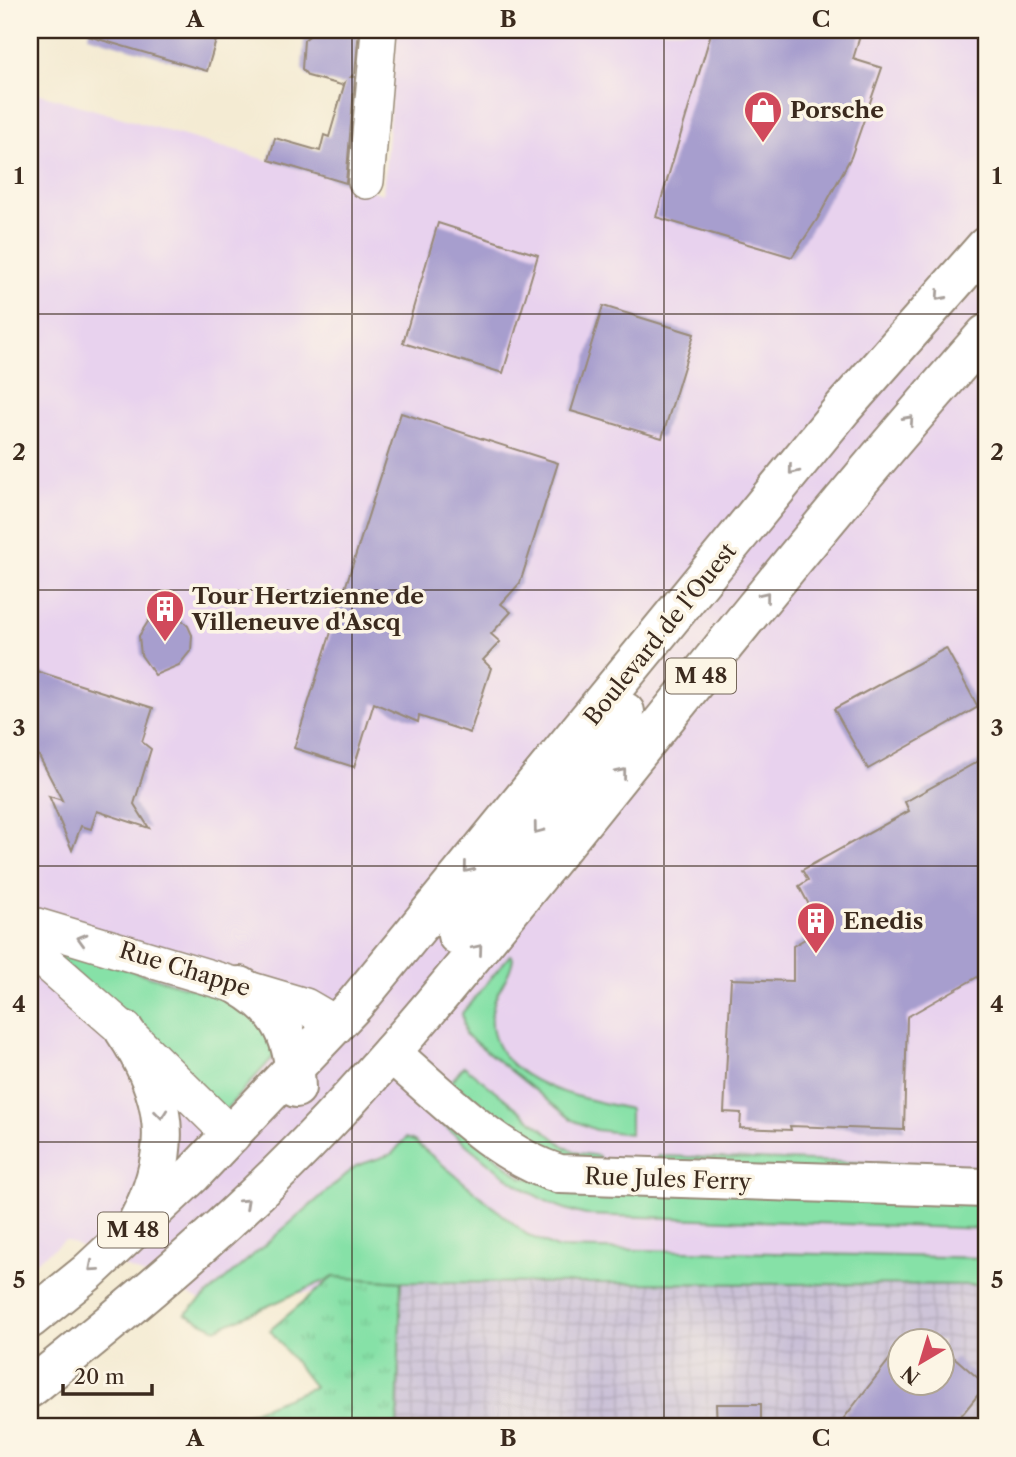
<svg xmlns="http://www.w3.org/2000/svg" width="1016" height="1457" font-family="'Libre Caslon Text',serif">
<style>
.built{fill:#e8d2ee;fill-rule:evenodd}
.industrial{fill:url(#industrial-grid);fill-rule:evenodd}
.green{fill:#86e1a7;stroke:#608662;stroke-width:2}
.park{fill:url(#park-tufts);stroke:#608662;stroke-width:2}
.building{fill:#a79ece}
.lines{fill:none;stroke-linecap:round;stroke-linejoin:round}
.street-casing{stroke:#988a78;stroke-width:38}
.secondary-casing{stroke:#988a78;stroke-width:42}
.primary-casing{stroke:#988a78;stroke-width:42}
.street{stroke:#fff;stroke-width:35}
.secondary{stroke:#fff;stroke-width:38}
.primary{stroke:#fff;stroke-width:38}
.oneway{stroke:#a79f9a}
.grid{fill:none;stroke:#3b2a1e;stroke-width:2;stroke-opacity:0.55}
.labels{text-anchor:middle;stroke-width:7;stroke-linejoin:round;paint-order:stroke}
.shield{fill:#fcf5e5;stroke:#75675a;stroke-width:2}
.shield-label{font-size:21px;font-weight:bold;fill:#3b2a1e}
.poi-label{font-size:23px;font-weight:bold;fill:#3b2a1e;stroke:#fcf5e5;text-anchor:start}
.street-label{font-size:23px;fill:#3b2a1e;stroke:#fcf5e5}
.neatline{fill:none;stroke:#3b2a1e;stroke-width:2.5}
.grid-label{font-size:23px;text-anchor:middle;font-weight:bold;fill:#3b2a1e}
</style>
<defs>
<pattern id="industrial-grid" width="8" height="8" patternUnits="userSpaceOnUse" patternTransform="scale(1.75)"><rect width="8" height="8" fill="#c9bfd7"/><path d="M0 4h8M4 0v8" fill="none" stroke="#aea4b8"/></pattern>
<pattern id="park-tufts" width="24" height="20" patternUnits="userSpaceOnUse" patternTransform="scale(1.75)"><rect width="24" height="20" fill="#86e1a7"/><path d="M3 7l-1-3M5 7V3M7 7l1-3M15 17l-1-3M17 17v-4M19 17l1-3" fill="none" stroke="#75c18f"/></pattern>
</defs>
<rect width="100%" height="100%" fill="#fcf5e5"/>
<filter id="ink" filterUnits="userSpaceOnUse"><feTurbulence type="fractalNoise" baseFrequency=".0143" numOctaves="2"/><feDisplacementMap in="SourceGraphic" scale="14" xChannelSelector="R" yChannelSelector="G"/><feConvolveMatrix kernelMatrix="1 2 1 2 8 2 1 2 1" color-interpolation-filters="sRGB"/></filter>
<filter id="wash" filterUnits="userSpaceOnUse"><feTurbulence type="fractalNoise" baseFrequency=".00686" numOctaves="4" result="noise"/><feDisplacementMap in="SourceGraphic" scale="28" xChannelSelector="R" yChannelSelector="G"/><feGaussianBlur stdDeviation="1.57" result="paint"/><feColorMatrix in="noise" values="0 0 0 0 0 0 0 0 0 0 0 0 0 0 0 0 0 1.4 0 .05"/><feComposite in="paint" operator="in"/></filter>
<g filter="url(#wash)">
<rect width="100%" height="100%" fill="#f4ebd3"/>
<!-- built -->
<path class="built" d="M397,30H986V1427H397L401,1282L210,1304L65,1240L30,1266V91L383,194ZM900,1342H942V1384H900Z"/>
<!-- industrial -->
<path class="industrial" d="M401,1282L986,1285V1427H397ZM900,1342H942V1384H900Z"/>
<!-- green -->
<g class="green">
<polygon points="43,944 256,1008 275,1055 223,1113"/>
<path d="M510,955L513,958C511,978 494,991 492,1012C485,1082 581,1098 630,1109V1134L596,1130L572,1120L465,1034L462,1013Z"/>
<polygon points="464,1066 564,1146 578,1153 599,1156 598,1164 538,1150 449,1084"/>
<path d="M441,1112L522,1178L986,1203V1229L586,1215C526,1202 482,1157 435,1118Z"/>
<polygon points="406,1138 414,1141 526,1234 556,1248 986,1258 986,1285 401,1282 333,1277 216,1329 185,1314 356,1166 392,1154"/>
<polygon points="658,1156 933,1165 933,1174 657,1166"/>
</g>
<!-- park -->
<polygon class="park" points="333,1277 401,1282 397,1427 212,1427 314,1387 270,1330"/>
<g id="blocks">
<!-- building -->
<g class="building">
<polygon points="89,30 219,30 207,71 88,36"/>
<polygon points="317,30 359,30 355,73 351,77 355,77 346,183 269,160 275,138 320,151 324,135 329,137 345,82 341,85 308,76 302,69 304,40"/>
<polygon points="712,30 840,30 860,36 853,59 882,68 851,157 818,218 792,257 656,217"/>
<polygon points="438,223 538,255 503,373 403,343"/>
<polygon points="603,306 694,334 662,438 571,411"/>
<polygon points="401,413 558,463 520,583 501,604 511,612 491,634 500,642 483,660 491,668 470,733 419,716 418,722 374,703 354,767 294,748"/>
<polygon points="167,614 181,619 188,626 192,635 191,650 179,665 155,675 141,655 139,636 149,620"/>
<polygon points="946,648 978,707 868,769 834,709"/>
<polygon points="30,669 153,708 142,742 151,749 134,804 149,828 97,811 91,829 81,826 72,850 49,796 62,800 30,739"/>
<polygon points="986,757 986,972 907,1017 904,1130 790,1126 791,1130 740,1128 741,1113 724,1112 731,979 793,981 793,946 822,929 799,886 808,880 802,870 909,811 905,802"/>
<polygon points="900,1346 900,1383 942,1383 942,1374 955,1358 986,1385 952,1427 837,1427"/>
<polygon points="716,1404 761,1404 761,1427 717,1427"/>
</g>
</g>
</g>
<g filter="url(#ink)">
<use href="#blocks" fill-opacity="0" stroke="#988a78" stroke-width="2"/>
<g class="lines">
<defs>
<g id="street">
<polyline points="366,181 379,30"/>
<polyline points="30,924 305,1006 336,1024"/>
<polyline points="30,948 124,1030 232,1136"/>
</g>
<path id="secondary" d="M391,1053C439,1094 499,1157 560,1174L986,1188"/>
<g id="primary">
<polyline points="457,935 625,712"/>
<path d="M240,986C283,1011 294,1040 296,1088"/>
<path d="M124,1030C168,1095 175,1150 138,1221"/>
<polyline points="30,1319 88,1272 193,1174 355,1004 843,408 986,246"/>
<path d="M30,1388C134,1305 238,1218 329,1121C413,1032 489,936 566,842C704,671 840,498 986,334"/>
</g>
</defs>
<!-- street casing -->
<use href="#street" class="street-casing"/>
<!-- secondary casing -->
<use href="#secondary" class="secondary-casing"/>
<!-- primary casing -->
<use href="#primary" class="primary-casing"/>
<!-- street -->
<use href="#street" class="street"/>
<!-- secondary -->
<use href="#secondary" class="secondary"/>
<!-- primary -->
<use href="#primary" class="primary"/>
</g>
<!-- one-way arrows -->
<defs><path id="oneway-chevron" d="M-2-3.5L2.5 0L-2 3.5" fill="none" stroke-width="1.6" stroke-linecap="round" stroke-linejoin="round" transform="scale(1.75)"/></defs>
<g class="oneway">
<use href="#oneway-chevron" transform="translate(940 296) rotate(132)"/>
<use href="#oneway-chevron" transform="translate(909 420) rotate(-48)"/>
<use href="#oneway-chevron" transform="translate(793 470) rotate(129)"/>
<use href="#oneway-chevron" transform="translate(765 596) rotate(-51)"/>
<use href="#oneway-chevron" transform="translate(622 773) rotate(-51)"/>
<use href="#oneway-chevron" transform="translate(538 829) rotate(127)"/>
<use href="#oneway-chevron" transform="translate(468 868) rotate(129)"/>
<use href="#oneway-chevron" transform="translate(82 939) rotate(-164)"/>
<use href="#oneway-chevron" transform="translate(478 949) rotate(-50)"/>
<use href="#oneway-chevron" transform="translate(161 1114) rotate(84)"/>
<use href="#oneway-chevron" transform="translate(245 1203) rotate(-43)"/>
<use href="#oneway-chevron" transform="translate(93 1267) rotate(139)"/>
</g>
</g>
<!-- grid -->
<path class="grid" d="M352,30V1427M664,30V1427M30,314H986M30,590H986M30,866H986M30,1142H986"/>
<!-- icons -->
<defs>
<symbol id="shop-pin" viewBox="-11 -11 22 30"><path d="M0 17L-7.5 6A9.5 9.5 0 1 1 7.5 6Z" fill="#d1495b" stroke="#fcf5e5"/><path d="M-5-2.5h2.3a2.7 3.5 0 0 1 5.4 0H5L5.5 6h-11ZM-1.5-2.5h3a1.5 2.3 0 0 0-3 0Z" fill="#fff"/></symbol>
<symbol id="building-pin" viewBox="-11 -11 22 30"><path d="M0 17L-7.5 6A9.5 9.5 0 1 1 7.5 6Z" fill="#d1495b" stroke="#fcf5e5"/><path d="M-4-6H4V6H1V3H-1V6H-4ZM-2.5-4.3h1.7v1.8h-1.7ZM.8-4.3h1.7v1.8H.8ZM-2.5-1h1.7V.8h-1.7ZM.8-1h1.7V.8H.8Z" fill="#fff"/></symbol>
</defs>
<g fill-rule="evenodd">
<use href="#shop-pin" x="741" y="88" width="44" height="60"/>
<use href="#building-pin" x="143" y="587" width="44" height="60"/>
<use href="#building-pin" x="794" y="899" width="44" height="60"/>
</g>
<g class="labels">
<!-- shield labels -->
<g class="shield">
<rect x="666" y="658.5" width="70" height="35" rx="5"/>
<rect x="98" y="1212.5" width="70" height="35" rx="5"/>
</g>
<g class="shield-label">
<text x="701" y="683">M 48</text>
<text x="133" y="1237">M 48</text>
</g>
<!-- poi labels -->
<g class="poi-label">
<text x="790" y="118">Porsche</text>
<text x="192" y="604">Tour Hertzienne de<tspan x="192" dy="26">Villeneuve d'Ascq</tspan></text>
<text x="843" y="929">Enedis</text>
</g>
<!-- street labels -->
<g class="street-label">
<text transform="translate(660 634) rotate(-51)" y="8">Boulevard de l'Ouest</text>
<text transform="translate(185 969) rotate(17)" y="8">Rue Chappe</text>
<text transform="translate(668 1179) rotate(2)" y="8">Rue Jules Ferry</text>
</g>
</g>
<!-- margin -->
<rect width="1016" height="1457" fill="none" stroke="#fcf5e5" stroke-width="77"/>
<!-- north arrow -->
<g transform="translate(921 1362) rotate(218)"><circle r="33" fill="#fcf5e5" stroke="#afa495" stroke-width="2"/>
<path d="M0-5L12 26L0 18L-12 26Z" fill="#d1495b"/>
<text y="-10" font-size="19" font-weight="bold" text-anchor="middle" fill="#3b2a1e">N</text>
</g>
<!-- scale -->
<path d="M63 1384v10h89v-10" fill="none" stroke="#3b2a1e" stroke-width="3.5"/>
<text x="74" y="1384" font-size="21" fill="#3b2a1e" stroke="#fcf5e5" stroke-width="5" paint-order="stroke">20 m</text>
<rect x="38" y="38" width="940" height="1380" class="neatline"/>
<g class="grid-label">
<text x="195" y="27">A</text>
<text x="508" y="27">B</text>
<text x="821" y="27">C</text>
<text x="19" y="184">1</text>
<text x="997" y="184">1</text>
<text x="19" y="460">2</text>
<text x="997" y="460">2</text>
<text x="19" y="736">3</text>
<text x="997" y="736">3</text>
<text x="19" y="1012">4</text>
<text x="997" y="1012">4</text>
<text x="19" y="1288">5</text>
<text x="997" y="1288">5</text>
<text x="195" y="1446">A</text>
<text x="508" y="1446">B</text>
<text x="821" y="1446">C</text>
</g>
</svg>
